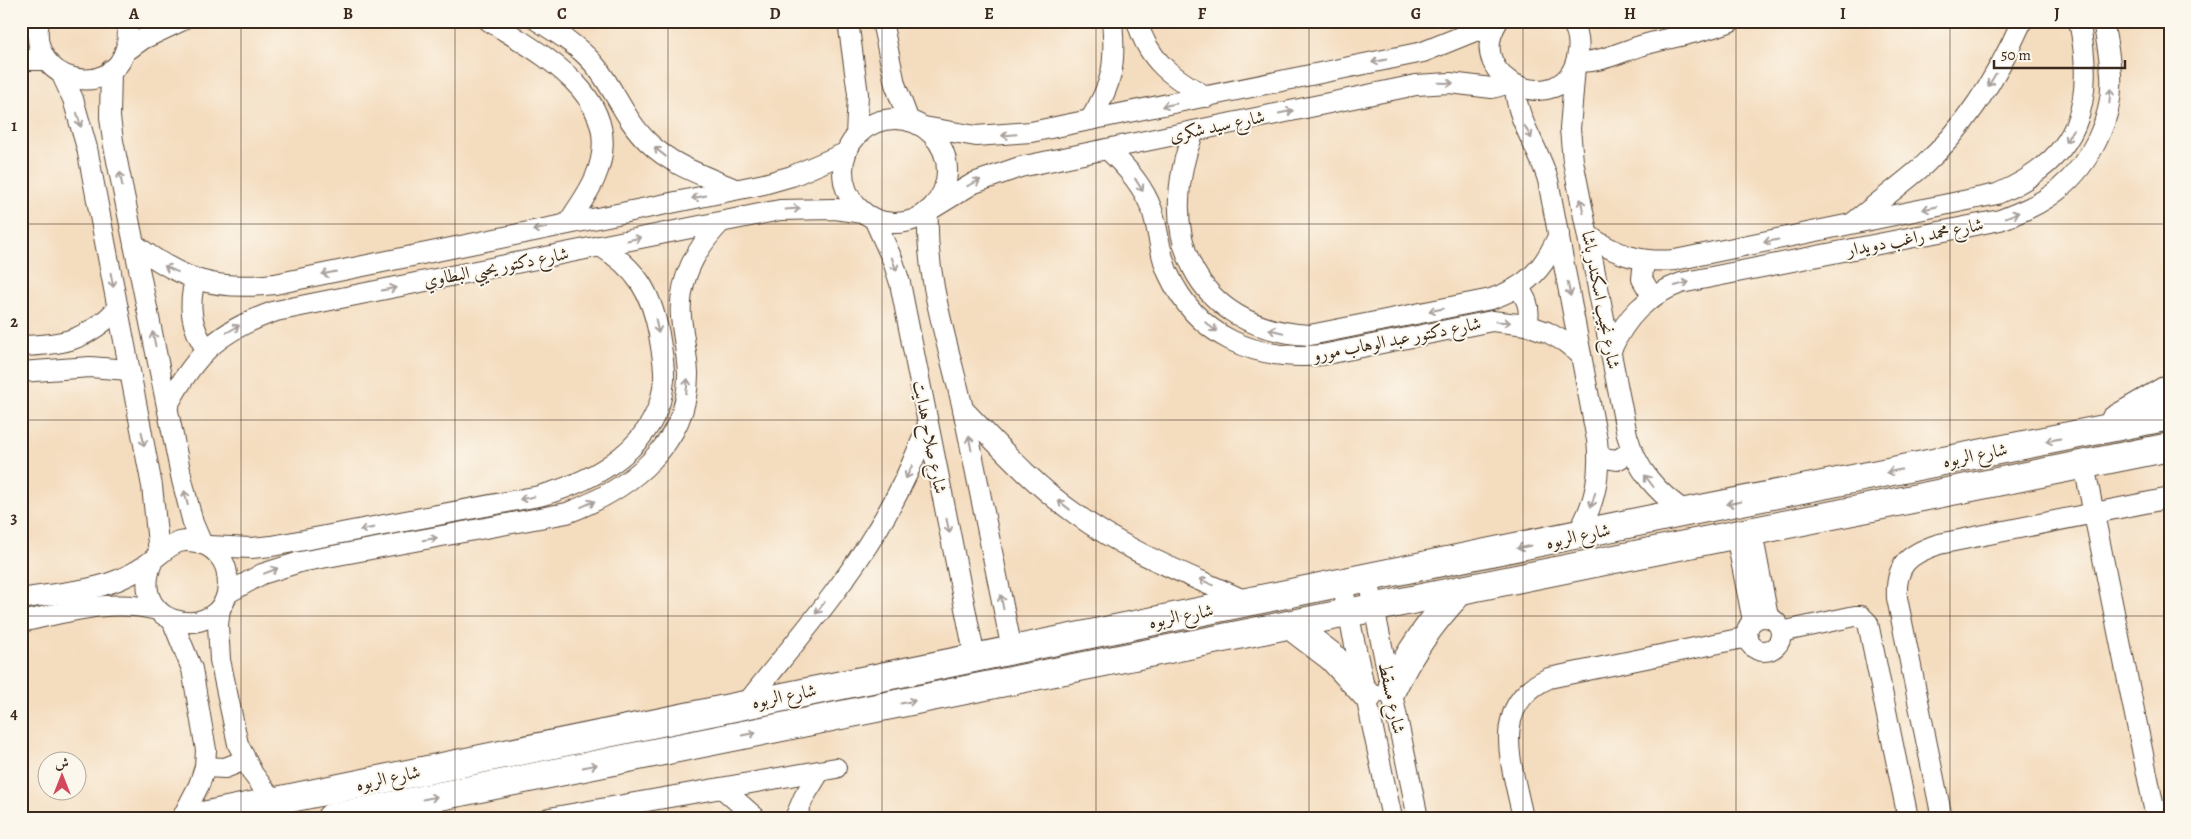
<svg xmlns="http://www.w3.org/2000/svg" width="2191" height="839" font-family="Alegreya,Amiri,serif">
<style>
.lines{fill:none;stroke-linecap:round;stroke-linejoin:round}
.street-casing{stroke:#574536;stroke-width:22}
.secondary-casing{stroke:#574536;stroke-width:30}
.street{stroke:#fff;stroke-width:20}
.secondary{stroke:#fff;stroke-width:28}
.oneway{stroke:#a79f9a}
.grid{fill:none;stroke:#3b2a1e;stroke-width:1;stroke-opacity:0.55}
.labels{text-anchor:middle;stroke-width:4;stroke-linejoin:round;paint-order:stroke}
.street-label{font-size:18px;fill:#3b2a1e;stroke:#fbf7ec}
.neatline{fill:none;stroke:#3b2a1e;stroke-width:2}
.grid-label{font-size:16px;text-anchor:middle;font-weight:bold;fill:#3b2a1e}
</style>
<rect width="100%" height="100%" fill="#fbf7ec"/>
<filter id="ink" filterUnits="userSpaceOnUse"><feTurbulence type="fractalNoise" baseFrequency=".02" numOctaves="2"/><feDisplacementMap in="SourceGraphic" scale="10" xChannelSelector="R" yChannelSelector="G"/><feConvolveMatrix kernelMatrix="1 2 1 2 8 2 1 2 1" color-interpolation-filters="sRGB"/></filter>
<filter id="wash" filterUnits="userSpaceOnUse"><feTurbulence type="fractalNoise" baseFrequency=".0096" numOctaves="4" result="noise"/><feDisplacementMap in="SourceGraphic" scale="20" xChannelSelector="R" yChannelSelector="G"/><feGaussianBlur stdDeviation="1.12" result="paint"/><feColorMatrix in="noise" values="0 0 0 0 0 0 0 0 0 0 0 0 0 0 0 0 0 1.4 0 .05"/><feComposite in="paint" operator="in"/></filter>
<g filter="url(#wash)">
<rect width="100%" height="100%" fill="#f4dcbe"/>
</g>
<g filter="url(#ink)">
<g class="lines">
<defs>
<g id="street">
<path d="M39,21C26,82 112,102 126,48C128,39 129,30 126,21"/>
<path d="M489,21C543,55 629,99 595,178C588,194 577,209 567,224"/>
<path d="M538,21C560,35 582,48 598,69C616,93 626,121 648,142C672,166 705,176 735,189"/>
<polyline points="848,21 858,94 856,135"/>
<polyline points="882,21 895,84 909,121"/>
<path d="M1137,21C1148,61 1172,77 1207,97"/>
<path d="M1498,21C1460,81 1563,121 1577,58C1580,45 1579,32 1571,21"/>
<polyline points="21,27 35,21"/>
<polyline points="125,52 143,39 181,21"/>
<polyline points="21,60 45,60"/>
<path d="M1576,62C1600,63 1618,53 1640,46C1670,37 1702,33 1731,21"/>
<path d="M1575,66L1570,129L1573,161L1627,435C1637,470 1656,492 1686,512"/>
<polyline points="111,70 110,117 113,141 182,480 193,523 202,544"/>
<polyline points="62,75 73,99 87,148 152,486 159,553"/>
<path d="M1515,86C1516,120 1539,148 1548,180L1597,440C1601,476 1595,505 1576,536"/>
<circle cx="895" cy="171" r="52"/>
<path d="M1090,120C1113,83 1116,64 1112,21"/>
<polyline points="924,127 976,136 1031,132 1423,52 1475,31 1493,30"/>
<path d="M1194,131C1154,232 1193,329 1310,335L1491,299C1527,287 1544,269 1559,234"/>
<path d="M1107,149C1126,166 1143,185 1152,210C1159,230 1159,253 1168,273C1197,337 1255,361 1322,355L1492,321L1527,325L1547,332L1565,342L1581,355"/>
<polyline points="933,208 974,183 1020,167 1416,85 1450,83 1492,88 1510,83"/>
<path d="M928,211C925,279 948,343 963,409C980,489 995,570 1012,650"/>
<polyline points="874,219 893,261 900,283 975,658"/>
<path d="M1854,222C1877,203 1901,185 1923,166C1967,126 1998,75 2022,21"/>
<path d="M1589,236C1616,255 1642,263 1675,260L1997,194C2079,159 2096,105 2079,21"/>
<path d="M134,244C182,280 214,291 275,284L764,184L792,176L845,153"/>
<polyline points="1644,260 1642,279 1652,296"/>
<path d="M195,280C188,306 191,327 206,349"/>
<path d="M1518,288C1528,299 1531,310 1527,325"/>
<path d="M21,346C63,345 88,340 118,308"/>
<path d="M1611,350C1626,317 1646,296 1681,283L2000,220C2021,212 2041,204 2058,190C2091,163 2114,117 2111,75C2110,57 2106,38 2103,21"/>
<polyline points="21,372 90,367 129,370"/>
<path d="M168,405C196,353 220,330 276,311L780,210L835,209L862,213"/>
<path d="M963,409C999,446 1034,485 1077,515C1129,553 1192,576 1250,603"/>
<polyline points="1599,457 1617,460 1632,451"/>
<polyline points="2084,465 2156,818"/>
<polyline points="1752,532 1768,617"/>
<polyline points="1736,535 1753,621"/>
<path d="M209,546L251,548L272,546L539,496C596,481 659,445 664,380C665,364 661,349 659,334C651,292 637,269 600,246"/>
<polyline points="1368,579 1418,818"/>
<polyline points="1342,584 1392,818"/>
<path d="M228,593L262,574L300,562L567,513C628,490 689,445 688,373C687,354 683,336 681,317C678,280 697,247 721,222"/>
<path d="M21,599C53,593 89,592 118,580C130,575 142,569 151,561C170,547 178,534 205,545C217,550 226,563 227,574C239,645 121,635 153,560"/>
<polyline points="220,608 218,625 220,660 238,744 253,774 274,802"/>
<circle cx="1764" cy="634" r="17"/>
<polyline points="172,620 192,669 206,750 205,767 199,785 182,818"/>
<path d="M21,622C67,612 111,598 158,610"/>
<polyline points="1781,632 1855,616 1861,616 1868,623 1908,818"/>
<path d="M746,704C790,648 841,590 877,530C898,497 913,463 927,427"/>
<polyline points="205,767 225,768 245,760"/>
<polyline points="722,788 756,818"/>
<polyline points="549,818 836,768"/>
<polyline points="795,818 804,797 820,771"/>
<path d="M1523,818C1513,767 1487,705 1549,678L1748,637"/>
<path d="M1942,818L1897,598C1895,564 1909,554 1939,544L2170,498"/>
</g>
<g id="secondary">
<polyline points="2115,420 2170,388"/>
<polyline points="1290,625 1332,657 1368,696"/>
<path d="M1391,691C1409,652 1431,621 1461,590"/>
<polyline points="193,818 1686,512 2170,416"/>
<polyline points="331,818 2170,447"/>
</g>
</defs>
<!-- street casing -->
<use href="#street" class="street-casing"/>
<!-- secondary casing -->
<use href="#secondary" class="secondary-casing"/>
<!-- street -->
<use href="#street" class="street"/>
<!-- secondary -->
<use href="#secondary" class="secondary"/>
</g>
<!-- one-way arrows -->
<defs><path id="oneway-shaft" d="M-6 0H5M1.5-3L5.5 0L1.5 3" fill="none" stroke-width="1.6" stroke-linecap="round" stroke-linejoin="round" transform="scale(1.25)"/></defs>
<g class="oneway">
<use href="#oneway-shaft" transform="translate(1379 61) rotate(168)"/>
<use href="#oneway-shaft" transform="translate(1992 80) rotate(121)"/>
<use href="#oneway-shaft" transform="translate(1446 83) rotate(1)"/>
<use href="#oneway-shaft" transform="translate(2110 96) rotate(-85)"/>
<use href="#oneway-shaft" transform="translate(1169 105) rotate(169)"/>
<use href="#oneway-shaft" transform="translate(1286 112) rotate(-12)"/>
<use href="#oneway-shaft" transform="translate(79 120) rotate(74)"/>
<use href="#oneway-shaft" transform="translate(1528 132) rotate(61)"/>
<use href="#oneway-shaft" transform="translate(1009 135) rotate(175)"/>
<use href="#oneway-shaft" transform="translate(2069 136) rotate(120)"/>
<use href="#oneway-shaft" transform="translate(660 152) rotate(-142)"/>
<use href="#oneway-shaft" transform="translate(121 179) rotate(-101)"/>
<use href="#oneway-shaft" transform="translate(974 183) rotate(-25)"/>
<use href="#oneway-shaft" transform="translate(1139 185) rotate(58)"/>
<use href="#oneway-shaft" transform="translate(699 197) rotate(168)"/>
<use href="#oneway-shaft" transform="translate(1582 206) rotate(-102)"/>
<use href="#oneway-shaft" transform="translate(1930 208) rotate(168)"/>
<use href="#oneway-shaft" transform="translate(793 209) rotate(-4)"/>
<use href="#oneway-shaft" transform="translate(2012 215) rotate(-21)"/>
<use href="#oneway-shaft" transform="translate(540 229) rotate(168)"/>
<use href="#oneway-shaft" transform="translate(634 239) rotate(-12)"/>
<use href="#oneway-shaft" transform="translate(1771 241) rotate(169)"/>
<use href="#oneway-shaft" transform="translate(894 264) rotate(71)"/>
<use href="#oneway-shaft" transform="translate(171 269) rotate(-156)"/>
<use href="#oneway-shaft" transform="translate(329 273) rotate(168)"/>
<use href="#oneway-shaft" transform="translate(112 280) rotate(79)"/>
<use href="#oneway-shaft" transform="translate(1682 284) rotate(-15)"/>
<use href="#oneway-shaft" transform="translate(389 289) rotate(-11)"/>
<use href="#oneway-shaft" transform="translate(1569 289) rotate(79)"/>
<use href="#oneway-shaft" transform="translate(1436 310) rotate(169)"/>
<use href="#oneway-shaft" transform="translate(1503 322) rotate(3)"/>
<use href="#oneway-shaft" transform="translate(657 326) rotate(79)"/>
<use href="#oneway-shaft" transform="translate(1211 327) rotate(39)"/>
<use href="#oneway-shaft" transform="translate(233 329) rotate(-30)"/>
<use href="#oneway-shaft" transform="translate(1276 331) rotate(-166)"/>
<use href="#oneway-shaft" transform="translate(154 339) rotate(-102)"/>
<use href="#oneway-shaft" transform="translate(687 386) rotate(-84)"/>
<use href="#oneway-shaft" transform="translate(143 439) rotate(79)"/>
<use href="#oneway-shaft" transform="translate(2053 440) rotate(169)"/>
<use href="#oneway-shaft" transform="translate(970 443) rotate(-101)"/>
<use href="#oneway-shaft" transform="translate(1894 471) rotate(169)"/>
<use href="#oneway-shaft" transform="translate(909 472) rotate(116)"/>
<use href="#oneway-shaft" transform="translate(1649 481) rotate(-127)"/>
<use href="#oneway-shaft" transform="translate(186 498) rotate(-104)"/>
<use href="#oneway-shaft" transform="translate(527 498) rotate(169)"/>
<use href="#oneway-shaft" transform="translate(1593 500) rotate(107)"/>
<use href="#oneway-shaft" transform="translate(1734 503) rotate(169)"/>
<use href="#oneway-shaft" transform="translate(588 504) rotate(-24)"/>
<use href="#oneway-shaft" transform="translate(1064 505) rotate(-142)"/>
<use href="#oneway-shaft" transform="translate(948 526) rotate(78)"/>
<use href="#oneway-shaft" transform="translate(367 529) rotate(169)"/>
<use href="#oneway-shaft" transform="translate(430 539) rotate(-10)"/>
<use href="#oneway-shaft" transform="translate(1524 547) rotate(168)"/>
<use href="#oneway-shaft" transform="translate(271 571) rotate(-21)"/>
<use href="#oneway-shaft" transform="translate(1206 582) rotate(-155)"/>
<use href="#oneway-shaft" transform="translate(1002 602) rotate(-101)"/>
<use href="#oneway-shaft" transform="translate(820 608) rotate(128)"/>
<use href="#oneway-shaft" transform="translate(908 702) rotate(-11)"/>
<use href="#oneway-shaft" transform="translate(749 734) rotate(-11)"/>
<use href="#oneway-shaft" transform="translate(590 766) rotate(-11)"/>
<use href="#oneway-shaft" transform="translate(430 798) rotate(-11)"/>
</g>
</g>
<!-- grid -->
<path class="grid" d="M241,21V818M455,21V818M668,21V818M882,21V818M1096,21V818M1309,21V818M1523,21V818M1736,21V818M1950,21V818M21,224H2170M21,420H2170M21,616H2170"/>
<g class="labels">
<!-- street labels -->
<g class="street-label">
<text transform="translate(1217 126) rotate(-12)" y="6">شارع سيد شكرى</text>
<text transform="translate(1915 237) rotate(-11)" y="6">شارع محمد راغب دويدار</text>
<text transform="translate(496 267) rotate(-11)" y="6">شارع دكتور يحيي البطاوي</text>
<text transform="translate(1601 300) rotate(79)" y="6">شارع نجيب اسكندر باشا</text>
<text transform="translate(1397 339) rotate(-11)" y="6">شارع دكتور عبد الوهاب مورو</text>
<text transform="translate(930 437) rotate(79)" y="6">شارع صلاح هدايت</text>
<text transform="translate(1975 455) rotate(-11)" y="6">شارع الربوه</text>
<text transform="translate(1578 536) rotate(-12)" y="6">شارع الربوه</text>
<text transform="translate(1181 616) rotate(-11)" y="6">شارع الربوه</text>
<text transform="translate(784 696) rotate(-11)" y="6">شارع الربوه</text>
<text transform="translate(1392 698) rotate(78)" y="6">شارع مسقط</text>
<text transform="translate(388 778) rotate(-12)" y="6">شارع الربوه</text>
</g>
</g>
<!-- margin -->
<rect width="2191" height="839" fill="none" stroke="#fbf7ec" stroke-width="55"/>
<!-- north arrow -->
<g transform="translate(62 776)"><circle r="24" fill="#fbf7ec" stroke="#aea59a"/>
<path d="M0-4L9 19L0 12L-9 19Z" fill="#d1495b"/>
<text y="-8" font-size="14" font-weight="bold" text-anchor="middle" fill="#3b2a1e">ش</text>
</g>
<!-- scale -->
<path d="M1994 60v8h131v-8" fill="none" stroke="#3b2a1e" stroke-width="2.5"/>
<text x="2001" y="60" font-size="15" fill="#3b2a1e" stroke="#fbf7ec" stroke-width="4" paint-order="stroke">50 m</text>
<rect x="28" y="28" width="2136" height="784" class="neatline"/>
<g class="grid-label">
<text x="134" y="19">A</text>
<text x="348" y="19">B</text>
<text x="562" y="19">C</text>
<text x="775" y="19">D</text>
<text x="989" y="19">E</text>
<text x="1202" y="19">F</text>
<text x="1416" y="19">G</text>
<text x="1630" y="19">H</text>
<text x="1843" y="19">I</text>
<text x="2057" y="19">J</text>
<text x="14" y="131">1</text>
<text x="14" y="327">2</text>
<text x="14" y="523">3</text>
<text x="14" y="719">4</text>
</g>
</svg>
